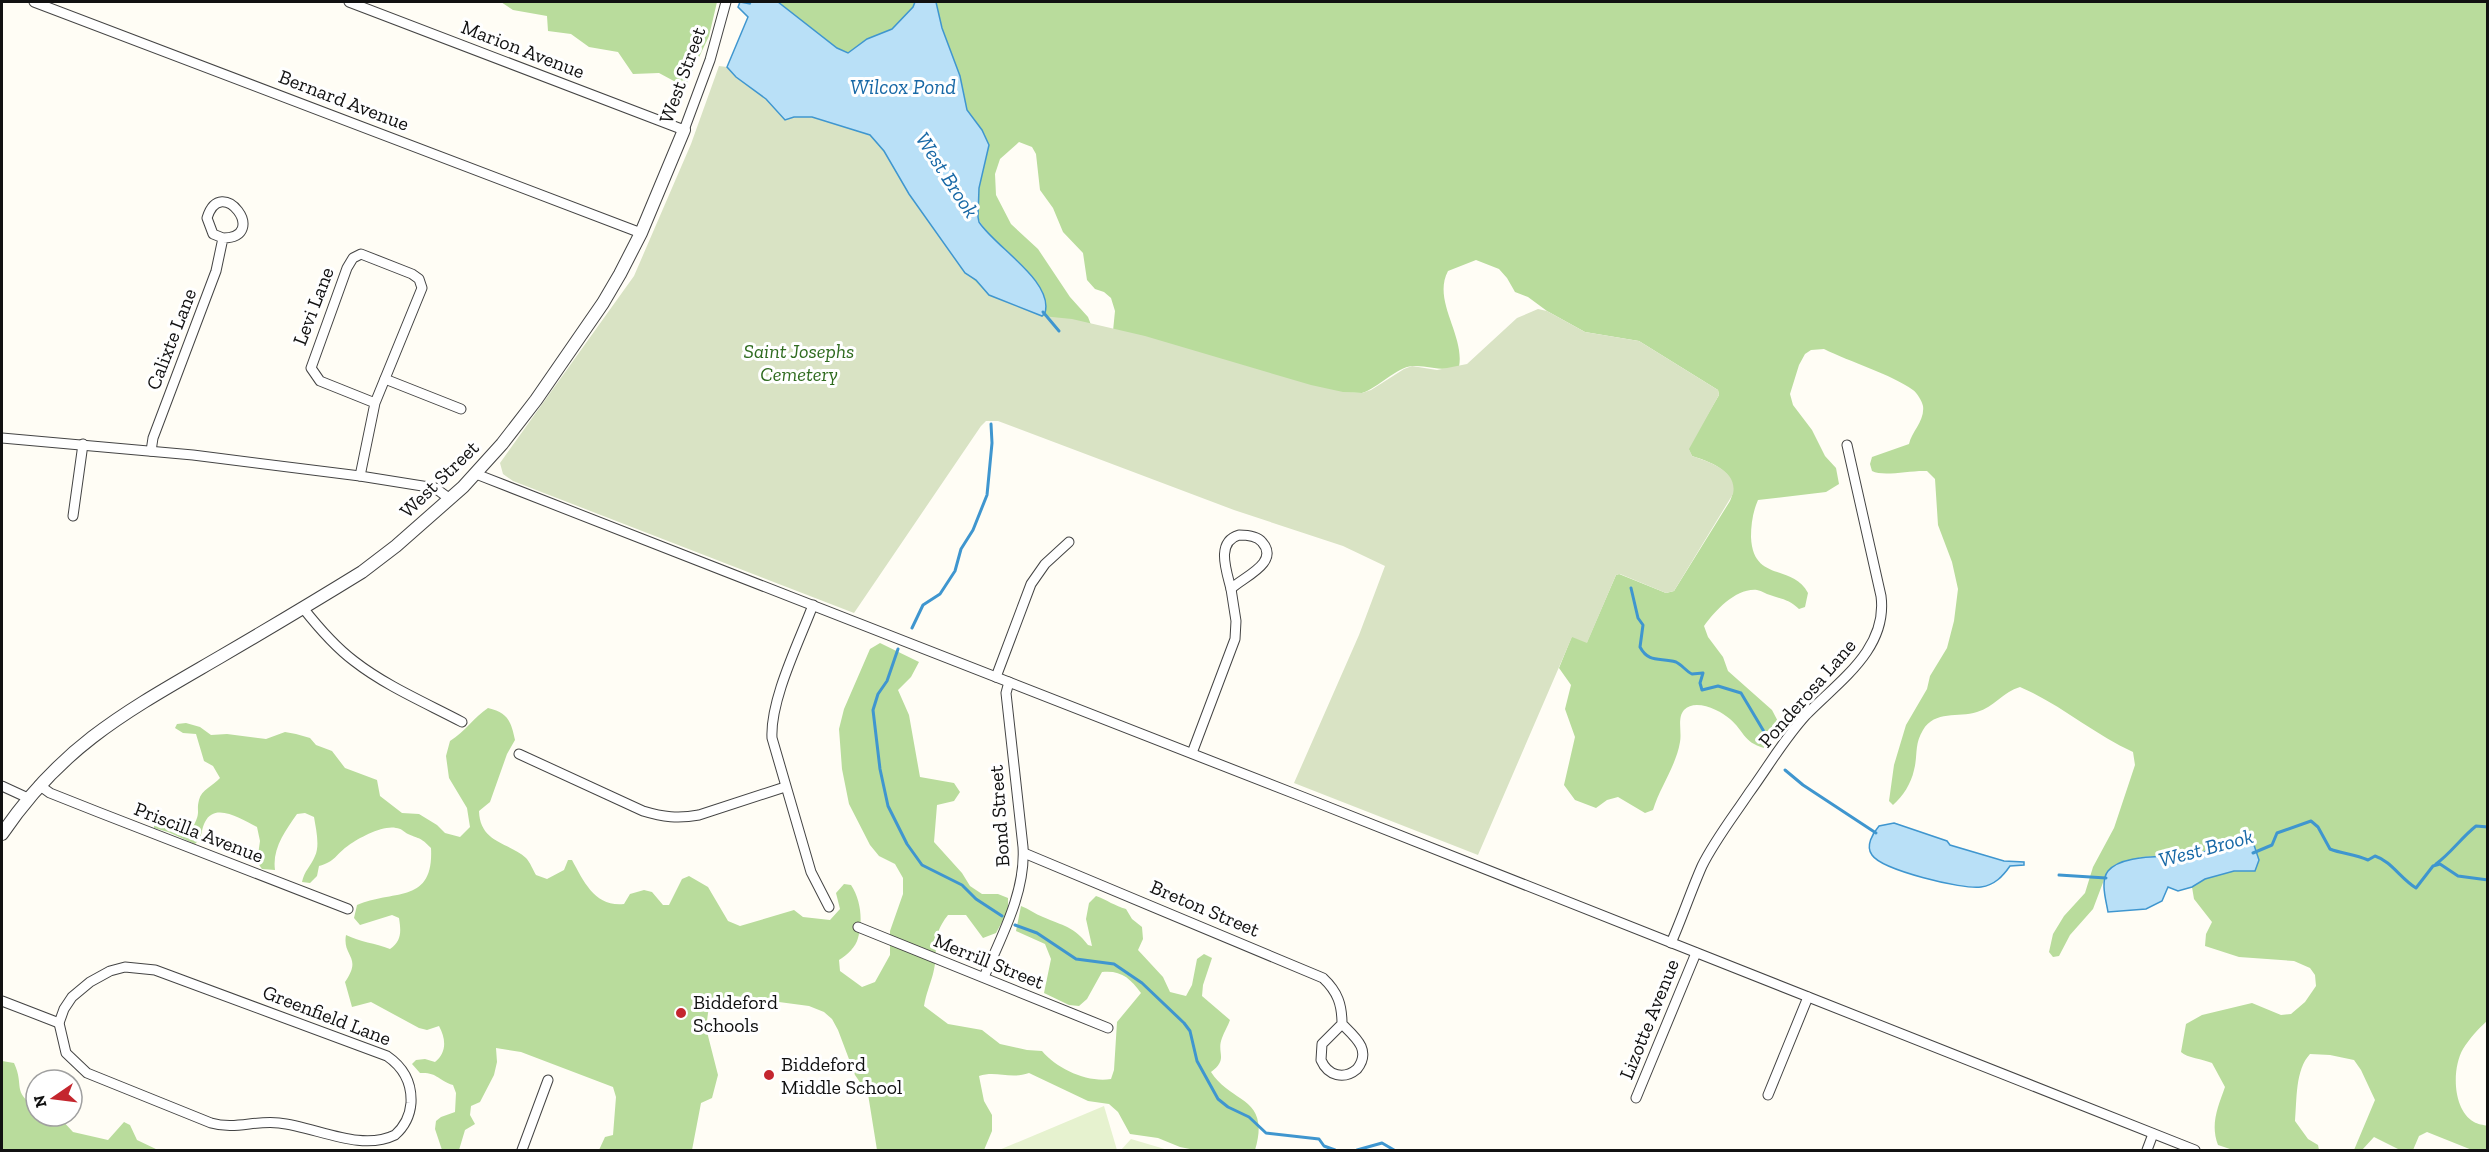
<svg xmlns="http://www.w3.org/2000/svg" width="2489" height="1152" font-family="'Zilla Slab',serif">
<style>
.forest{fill:#b9dc9c}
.cemetery{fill:#d9e3c4}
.pitch{fill:#e6f2cf}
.water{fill:#b9e0f7;stroke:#3f96cf;stroke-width:1.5}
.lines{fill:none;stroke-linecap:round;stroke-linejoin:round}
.stream{stroke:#3f96cf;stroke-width:3}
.minor-casing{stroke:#444;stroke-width:11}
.tertiary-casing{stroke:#444;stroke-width:14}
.minor{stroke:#fff;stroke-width:9}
.tertiary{stroke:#fff;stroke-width:12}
.poi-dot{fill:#c4262e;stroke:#fff;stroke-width:2}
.labels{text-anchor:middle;stroke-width:6;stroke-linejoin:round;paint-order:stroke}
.street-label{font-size:20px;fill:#111;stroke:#fff}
.park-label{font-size:20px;font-style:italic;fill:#2f6b1f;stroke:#fff}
.poi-label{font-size:20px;fill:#111;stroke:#fff;text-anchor:start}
.water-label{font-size:21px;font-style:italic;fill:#1768a6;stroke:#fff}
</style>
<rect width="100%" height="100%" fill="#fffdf5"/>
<!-- forest -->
<g class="forest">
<polygon points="501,2 717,2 709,36 685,87 659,73 633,74 618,52 589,47 571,34 548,31 547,16 513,10"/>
<polygon points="778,2 915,2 913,7 893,29 867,39 848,53 837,48"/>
<path d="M936,2H2487L2488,1020C2479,1028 2469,1039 2463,1049C2452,1068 2452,1109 2474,1122C2477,1124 2484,1125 2487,1126V1150H2472L2427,1132L2419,1136L2413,1150H2400L2374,1137L2362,1150H2354L2375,1100L2361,1070L2354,1060L2330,1055L2310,1054C2295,1070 2297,1100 2295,1121L2308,1139L2318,1145L2319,1150H2233L2218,1145C2210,1124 2218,1107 2225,1087L2212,1063C2203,1059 2187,1058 2181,1052L2186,1024L2202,1015L2252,1003L2281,1015L2291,1014L2305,1002L2316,986L2315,975L2310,968L2294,961L2239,957L2205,946L2206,934L2212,922L2194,899L2192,887L2205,879L2234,871H2255L2259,860L2254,845L2242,840L2193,854L2142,857L2117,864L2107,872L2093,909L2070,935L2059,956L2053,957L2049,952L2053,934L2064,916L2085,893L2093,867L2114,828L2135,765L2133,752C2093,734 2060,704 2020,687C2003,692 1994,707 1977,712C1958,718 1935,710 1923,730C1914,745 1918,755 1914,770C1911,784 1903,796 1893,805L1889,801L1894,765L1906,725L1927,689L1930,676L1947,648L1954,621L1958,589L1952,562L1938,525L1935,479L1927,471C1910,470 1884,477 1872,471L1870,464L1872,457L1909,444C1912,431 1925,421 1923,406C1922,401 1917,393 1913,390C1891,374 1850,362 1824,349L1811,350L1805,354L1799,365L1790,394L1793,405L1812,430L1825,456L1836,468L1839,484L1826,492L1758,500C1753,511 1751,524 1751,537C1753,583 1792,563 1808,593L1805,607L1799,609C1790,600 1782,599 1770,595C1766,594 1762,591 1757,590C1736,588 1716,610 1704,626L1708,637L1723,657L1728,671L1772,710L1783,731L1764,748C1743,742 1744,731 1730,719C1720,710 1695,698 1684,710C1677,718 1682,732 1680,742C1676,766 1660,787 1653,810L1645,813L1618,797L1607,800L1596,808L1575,800L1564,785L1575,737L1565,709L1571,685L1559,668L1572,636L1587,642L1616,575L1619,574L1666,593L1674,591L1730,501C1742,474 1714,463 1692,456L1688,448L1719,395L1718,390L1639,341L1585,332L1547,311L1528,297L1515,292L1507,278L1499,269L1476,260L1448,271C1432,301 1465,335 1459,367C1441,372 1429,365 1412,366C1397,367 1378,388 1362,393C1328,392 1293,395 1260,391L1117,345L1112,341L1115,311L1111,298L1104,292L1095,289L1087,280L1083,253L1063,232L1053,208L1040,190L1036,154L1032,147L1019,142L1000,159L995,174L996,195L1011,224L1038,249L1070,297L1088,317L1093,330L1091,336C1075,345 1042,353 1025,344C992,328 969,291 947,262C919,223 891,186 872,142L870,135L884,151L909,194L965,273L976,280L989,295L1042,315L1045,313C1054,281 995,247 980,222L978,217L979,188L989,145L982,130L967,110L960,76L942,28Z"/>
<path d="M880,643L919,662L911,677L898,690L909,715L920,777L954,783L960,792L954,801L937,805L934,842L962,873L970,886L982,894H998L1008,898V911L996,933L983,938L966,915H948C929,939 940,949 933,974C930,985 926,994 924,1006L948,1024L982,1030L1000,1044L1027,1050L1042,1051C1057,1069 1088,1083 1111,1079L1114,1070L1117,1022L1141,993C1130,978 1121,970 1102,972L1087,999L1079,1006L1069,1005L1044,993L1051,959L1045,944L1016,931L1021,906C1029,909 1035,914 1043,917C1063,926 1074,926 1088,945L1092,946L1086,919L1089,903L1096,896C1107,900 1115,906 1126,909L1132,919L1142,927L1143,939L1138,950L1163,977L1170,992L1186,996L1192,985L1197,959L1204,954L1212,958L1203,985L1202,996L1230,1020C1228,1026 1224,1032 1222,1038C1216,1053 1229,1059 1211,1072C1231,1104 1271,1096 1255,1150H1195L1180,1147L1158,1138L1130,1134L1118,1112L1109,1104L1088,1101L1029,1073C1009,1080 997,1070 979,1076L984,1101L992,1115V1131L984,1150H877L868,1094L855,1075L838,1030L832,1019L824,1012L809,1006L735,996L715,1000L709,1006L706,1028L718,1075L712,1098L701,1103L692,1150H599L605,1137L613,1135L616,1097L613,1087L521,1052L496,1048L497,1062L494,1075L480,1102L471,1106L470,1115L475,1124L465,1130L459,1150H442L435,1129L436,1121L441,1117L455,1112L456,1093L453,1085C438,1080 437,1072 420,1073L412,1064L416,1060L425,1059L435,1062C447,1052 446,1039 439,1026L427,1030L419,1028L371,1002L352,1007L345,982C363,956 342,957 346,935C360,942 375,943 390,949C402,941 401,931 399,918L392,915L360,925L354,918L357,905C393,889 434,905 431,848C419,836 421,840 408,834C404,832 401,828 396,828C383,825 359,838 349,845C336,854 335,862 319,866L317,876L310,883L302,882C304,871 311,866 315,856C320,846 316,829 314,817L305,813L297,814C285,831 272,849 275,870L262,869L257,862L260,841L257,827C243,820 215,801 205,822C200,832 204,835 195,844L168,832L154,828V825L164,822L194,825C201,811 196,812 199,800C201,790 214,785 220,778L213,766L204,761L196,734L183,733L175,728L177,724L186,723L200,727L211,735L227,734L266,739L285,732L296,734L310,738L316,745L332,751L345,768L377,780L380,796L402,813L419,814L437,825L445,833L460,837L470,827L467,808L449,778L446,756L450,741C465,732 474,717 488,708C508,713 511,721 515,740L507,754L490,802L479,811C480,843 508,842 526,858C530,862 533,870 536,875L547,879L564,870L568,860H572C584,882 595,907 624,904L630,894L644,890L652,892L663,905H669L682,879L689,876L708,887L728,921L740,926L794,910L803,917L830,920L840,909L836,893L844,884L851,885C861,900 863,921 858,938C856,947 847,955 839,960L840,971L862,987L875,982L890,955V931L903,894V878L895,864L879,856L870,845L849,804L842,769L839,729L844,709L870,649Z"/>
<path d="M2,1061L14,1063C25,1087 11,1090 36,1108V1116L60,1118L73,1132L108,1140L124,1122L130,1125L137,1140L158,1150H4L2,1148Z"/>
</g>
<!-- cemetery -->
<path class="cemetery" d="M719,66L727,67L736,77L766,99L785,120L794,117H812L870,135L892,162L909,194L960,266L989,295L1042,316L1072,319L1145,336L1311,385L1343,392L1362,393L1371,390L1404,369L1412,366L1437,370L1467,364L1517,318L1538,309L1547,311L1585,332L1639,341L1718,390L1719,395L1689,449L1692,456C1710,462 1738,471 1733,494L1674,591L1666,593L1620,574L1616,575L1587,643L1572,637L1478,855L1294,783L1359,635L1385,566L1343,546L1234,510L998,421H986L981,426L854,613L513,481L503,474L500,463L634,276L691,144Z"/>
<!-- pitch -->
<g class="pitch">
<polygon points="1104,1106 1117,1150 999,1150"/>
<polygon points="1131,1139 1168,1150 1121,1150"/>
</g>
<!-- water -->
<g class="water">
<path d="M740,2L750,4L751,2H778L837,48L848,53L867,39L892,29L913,7L915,2H936L942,28L960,76L967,110L982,130L989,145L979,188L978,217L979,222C995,247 1054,281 1045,313L1042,316L989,295L976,280L965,273L909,194L884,151L870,135L812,117H794L785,120L766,99L736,77L727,67L748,17L738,7Z"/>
<path d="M1894,823L1947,841L1950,845L2004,861L2024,862V865L2010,866C2003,876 1995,885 1981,887C1963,890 1882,870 1872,855C1865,846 1873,833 1879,826Z"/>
<path d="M2242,840L2254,845L2259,860L2255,871H2234L2205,879L2192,887L2178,891L2168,887L2162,901L2146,909L2108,912C2106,900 2100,881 2108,871C2124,852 2169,859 2193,854C2209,851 2226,845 2242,840Z"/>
</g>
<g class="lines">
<!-- stream -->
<g class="stream">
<polyline points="1043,312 1059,331"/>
<path d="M1631,588L1638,618L1643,625L1640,647C1649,664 1661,657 1676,662C1682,665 1686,671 1692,674L1703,673L1700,683L1702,690L1718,686L1741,693L1769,740"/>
<polyline points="912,628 923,605 940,594 955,571 961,549 973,530 987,495 992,443 991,424"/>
<polyline points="898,649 887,681 878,694 873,710 880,769 888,806 907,844 922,865 962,885 976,899 1002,916"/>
<polyline points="1785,770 1803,785 1876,833"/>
<path d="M2253,853L2272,845L2277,833L2311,821L2318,827L2330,849C2343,854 2354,854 2368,860L2375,856C2391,861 2401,879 2416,888L2433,866L2440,864L2458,876L2488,880"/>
<path d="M2436,864C2451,853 2461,838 2476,826L2488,827"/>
<polyline points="2059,875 2106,878"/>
<polyline points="1015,925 1037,933 1076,959 1114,964 1142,983 1184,1023 1190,1031 1197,1061 1218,1099 1228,1107 1249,1117 1266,1133 1319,1139 1324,1146 1335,1150"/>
<polyline points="1357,1150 1382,1143 1394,1150"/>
</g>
<defs>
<g id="minor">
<polyline points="34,2 641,233"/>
<polyline points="349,2 684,130 710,60 726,2"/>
<polyline points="385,379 461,409"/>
<polyline points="2,438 193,455 360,476 435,488 450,499"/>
<path d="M151,451L153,438L216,271L223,238C270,238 221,172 207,218L213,234L223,238"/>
<polyline points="476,474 1303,797 2195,1150"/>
<polyline points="360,476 375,403 422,288 419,279 412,274 361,254 353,258 347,268 311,368 320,381 375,403"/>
<polyline points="73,516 83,444"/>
<path d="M1239,535C1247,535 1257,536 1262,542C1281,563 1241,578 1231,589C1227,572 1215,542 1239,535Z"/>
<path d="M813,605C799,642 770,700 772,738L811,872L829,907"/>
<path d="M303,608C318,627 334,646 354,661C386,686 426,703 462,722"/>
<polyline points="996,677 1031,584 1045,564 1069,542"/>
<polyline points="1192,753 1235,639 1236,621 1231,589"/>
<path d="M519,754L643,811C663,817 678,819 699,815L785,787"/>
<polyline points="39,785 50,793 98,812 348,909"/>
<polyline points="2,786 28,798"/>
<path d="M1024,853L1323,978C1338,992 1342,1005 1342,1024L1322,1044L1321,1060C1328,1076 1344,1080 1357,1069C1372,1050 1355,1037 1342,1024"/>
<polyline points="858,927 1108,1028"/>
<path d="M1671,943C1682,918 1691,891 1702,866C1715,840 1733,817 1749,793C1768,767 1784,739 1806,715C1839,681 1888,649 1881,596L1847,445"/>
<path d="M125,967L155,970L387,1056C403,1067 412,1083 411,1103C410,1115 404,1127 395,1135C360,1152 317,1127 279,1123C255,1120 235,1130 211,1123L87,1073L66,1053L59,1023L64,1009L72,997L90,982L110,971Z"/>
<path d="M984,977C1001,937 1026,892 1023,847L1006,693L1009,682"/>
<polyline points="2,1001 59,1023"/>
<polyline points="1768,1095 1808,997"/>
<polyline points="1636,1098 1696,953"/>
<polyline points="522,1150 548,1080"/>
<polyline points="2147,1150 2153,1134"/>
</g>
<path id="tertiary" d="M2,834C63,744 129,710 220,657C268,629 315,601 362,572L396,546L463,487L502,444L536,400L603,303L620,274L641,233L684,130"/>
</defs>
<!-- minor casing -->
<use href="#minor" class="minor-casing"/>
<!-- tertiary casing -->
<use href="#tertiary" class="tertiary-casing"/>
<!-- minor -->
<use href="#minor" class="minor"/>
<!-- tertiary -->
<use href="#tertiary" class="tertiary"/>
</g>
<!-- markers -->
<g class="poi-dot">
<circle cx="681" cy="1013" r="6"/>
<circle cx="769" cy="1075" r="6"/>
</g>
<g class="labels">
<!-- street labels -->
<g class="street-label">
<text transform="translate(523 49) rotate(21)" y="7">Marion Avenue</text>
<text transform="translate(682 75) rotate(-70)" y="7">West Street</text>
<text transform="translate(344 100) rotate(21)" y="7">Bernard Avenue</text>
<text transform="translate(313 306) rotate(-69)" y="7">Levi Lane</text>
<text transform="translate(171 339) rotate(-69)" y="7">Calixte Lane</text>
<text transform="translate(439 479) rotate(-44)" y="7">West Street</text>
<text transform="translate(1807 693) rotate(-49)" y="7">Ponderosa Lane</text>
<text transform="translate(999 816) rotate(-94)" y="7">Bond Street</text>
<text transform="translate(199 832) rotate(21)" y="7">Priscilla Avenue</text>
<text transform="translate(1205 908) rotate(23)" y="7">Breton Street</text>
<text transform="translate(989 961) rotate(22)" y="7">Merrill Street</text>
<text transform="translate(327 1015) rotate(21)" y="7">Greenfield Lane</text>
<text transform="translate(1649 1019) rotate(-68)" y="7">Lizotte Avenue</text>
</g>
<!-- park labels -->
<g class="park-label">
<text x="799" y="358">Saint Josephs<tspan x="799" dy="23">Cemetery</tspan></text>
</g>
<!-- poi labels -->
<g class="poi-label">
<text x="693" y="1009">Biddeford<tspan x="693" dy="23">Schools</tspan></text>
<text x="781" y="1071">Biddeford<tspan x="781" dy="23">Middle School</tspan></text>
</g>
<!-- water labels -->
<g class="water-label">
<text x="903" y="94">Wilcox Pond</text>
<text transform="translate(947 175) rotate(57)" y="7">West Brook</text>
<text transform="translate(2206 848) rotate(-15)" y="7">West Brook</text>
</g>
</g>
<!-- border -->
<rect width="2489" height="1152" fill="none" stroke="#111111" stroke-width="6"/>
<!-- north arrow -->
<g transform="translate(54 1098) rotate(256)"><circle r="28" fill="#ffffff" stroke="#a0a0a0" stroke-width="1.5"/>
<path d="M0-4.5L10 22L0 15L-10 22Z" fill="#c4262e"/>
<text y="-9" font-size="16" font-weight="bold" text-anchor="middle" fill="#111111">N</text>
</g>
</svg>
